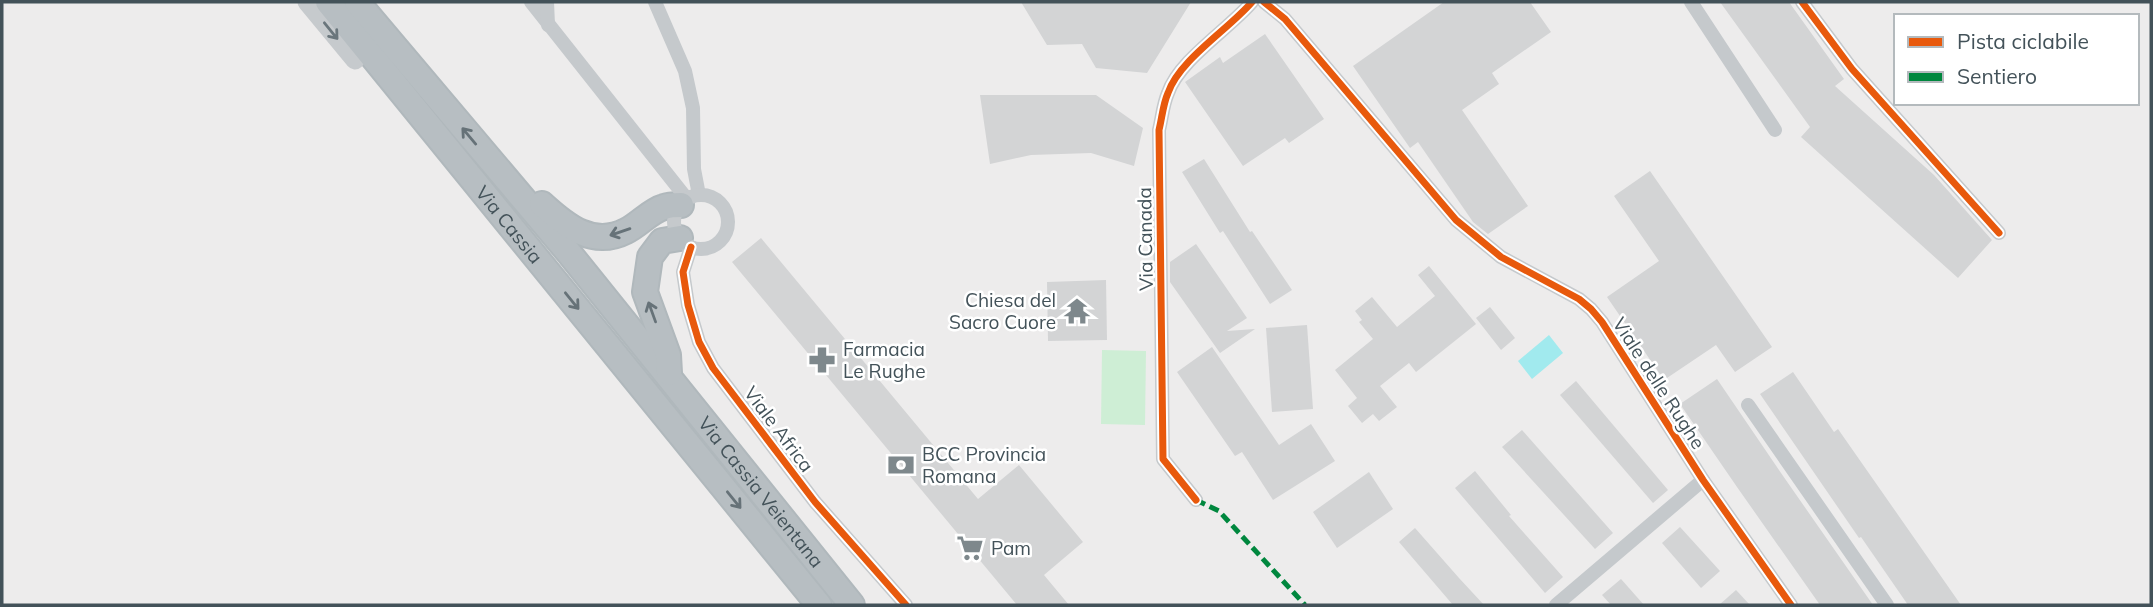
<svg xmlns="http://www.w3.org/2000/svg" width="2153" height="607" font-family="Mulish,sans-serif">
	<rect width="100%" height="100%" fill="#edecec"/>
	<polygon fill="#ceeed5" points="1102,350 1146,351 1145,425 1101,424"/>
	<polygon fill="#a1eaee" points="1549,335 1563,353 1532,379 1518,361"/>
	<g fill="#d3d4d5">
		<polygon points="1021,2 1191,2 1147,73 1096,68 1082,44 1047,45"/>
		<polygon points="1444,2 1530,2 1551,32 1492,73 1499,84 1462,110 1528,206 1488,234 1473,222 1418,142 1410,148 1353,66"/>
		<polygon points="1720,2 1789,2 1844,79 1835,86 1934,175 1992,240 1958,278 1801,137 1810,127"/>
		<polygon points="1265,34 1324,119 1289,143 1285,138 1243,166 1185,82 1220,57 1223,63"/>
		<polygon points="980,95 1096,95 1143,128 1134,166 1091,153 1031,155 990,164"/>
		<polygon points="1204,159 1250,232 1252,231 1292,290 1270,304 1223,231 1220,233 1182,172"/>
		<polygon points="1650,171 1772,347 1735,372 1716,345 1664,380 1607,297 1659,261 1614,196"/>
		<polygon points="761,238 978,499 1019,465 1083,542 1044,575 1069,605 1017,605 732,262"/>
		<polygon points="1196,244 1247,318 1227,331 1255,329 1220,353 1170,282 1170,262"/>
		<polygon points="1429,266 1476,324 1416,372 1409,363 1380,386 1397,407 1379,421 1373,414 1362,423 1348,406 1357,398 1335,370 1373,339 1359,322 1362,320 1355,311 1372,297 1397,327 1435,296 1418,275"/>
		<polygon points="1106,280 1107,340 1048,341 1047,282"/>
		<polygon points="1490,307 1515,338 1501,350 1476,318"/>
		<polygon points="1307,325 1313,409 1272,412 1266,328"/>
		<polygon points="1212,347 1279,445 1311,424 1335,461 1273,500 1242,452 1235,456 1177,372"/>
		<polygon points="1793,372 1834,432 1838,429 1961,605 1908,605 1861,537 1859,538 1760,394"/>
		<polygon points="1717,379 1781,473 1873,605 1820,605 1737,487 1680,404"/>
		<polygon points="1576,381 1668,490 1653,503 1560,395"/>
		<polygon points="1522,430 1613,533 1595,549 1502,447"/>
		<polygon points="1475,471 1511,515 1509,516 1563,577 1545,593 1455,488"/>
		<polygon points="1369,472 1393,509 1337,548 1313,512"/>
		<polygon points="1680,527 1720,571 1701,588 1662,543"/>
		<polygon points="1415,528 1459,578 1484,605 1453,605 1399,542"/>
		<polygon points="1621,579 1644,605 1611,605 1602,595"/>
		<polygon points="1736,590 1750,605 1719,605"/>
	</g>
	<g fill="none" stroke-linecap="round" stroke-linejoin="round">
		<g stroke="#b0b8bc" stroke-width="28">
			<g id="highway">
				<path id="s1" d="M328 2 819 605"/>
				<path id="s2" d="M357 2 569 253 852 605"/>
				<path d="M542 204C566 226 593 248 626 231 639 225 650 211 664 207 669 205 675 205 681 205"/>
				<polyline points="669,373 668,355 645,292 650,257 662,241 680,238"/>
			</g>
		</g>
		<g stroke="#c5c9cc" stroke-width="14">
			<polyline points="531,2 687,199"/>
			<polyline points="547,2 548,25"/>
			<polyline points="655,2 685,71 693,108 694,169 699,195"/>
			<polyline points="1264,2 1285,19 1456,220 1501,257 1579,299 1591,309 1602,322 1703,480 1791,605"/>
			<polyline points="1691,2 1775,130"/>
			<polyline points="1802,2 1852,69 1999,233"/>
			<circle cx="701" cy="222" r="27"/>
			<polyline points="691,247 683,272 688,305 699,342 713,368 815,502 906,605"/>
			<polyline points="1748,405 1887,605"/>
			<path d="M1196 500 1163 459 1159 130C1162 118 1163 104 1168 93 1179 60 1229 29 1252 2"/>
			<polyline points="1556,605 1703,480"/>
		</g>
		<polyline stroke="#c6cacd" stroke-width="19" points="307,2 355,60"/>
		<use href="#highway" stroke="#b7bec2" stroke-width="24"/>
		<polyline stroke="#00873e" stroke-width="5" stroke-dasharray="10 5" stroke-linecap="butt" points="1196,500 1219,511 1305,605"/>
		<g stroke="#fff" stroke-width="11">
			<g id="cycleway">
				<polyline points="1264,2 1285,19 1456,220 1501,257 1579,299 1591,309 1602,322 1703,480 1791,605"/>
				<polyline points="1802,2 1852,69 1999,233"/>
				<polyline points="691,247 683,272 688,305 699,342 713,368 815,502 906,605"/>
				<path d="M1196 500 1163 459 1159 130C1162 118 1163 104 1168 93 1179 60 1229 29 1252 2"/>
			</g>
		</g>
		<use href="#cycleway" stroke="#e8590c" stroke-width="7"/>
	</g>
	<defs><path id="oneway-shaft" d="M-6 0H5M1.5-3L5.5 0L1.5 3" fill="none" stroke-width="1.6" stroke-linecap="round" stroke-linejoin="round" transform="scale(1.75)"/></defs>
	<use stroke="#6a767c" href="#oneway-shaft" transform="translate(331 31) rotate(51)"/>
	<g stroke="#667278">
		<use href="#oneway-shaft" transform="translate(469 136) rotate(-130)"/>
		<use href="#oneway-shaft" transform="translate(620 232) rotate(161)"/>
		<use href="#oneway-shaft" transform="translate(572 301) rotate(51)"/>
		<use href="#oneway-shaft" transform="translate(652 312) rotate(-110)"/>
		<use href="#oneway-shaft" transform="translate(734 500) rotate(51)"/>
	</g>
	<defs>
		<g id="temple-bare" transform="scale(2.1)"><path d="M0-6L5-2H3V0L6.5 2.5H4V6H1.5V3h-3V6H-4V2.5H-6.5L-3 0V-2H-5Z" fill="#7e888c" stroke="#fff" stroke-width="2.5" paint-order="stroke"/></g>
		<g id="pharmacy-bare" transform="scale(2.1)"><path d="M-2-6h4v4h4v4h-4v4h-4v-4h-4v-4h4Z" fill="#7e888c" stroke="#fff" stroke-width="2.5" paint-order="stroke"/></g>
		<g id="bank-bare" transform="scale(2.1)"><path d="M-6-4H6V4H-6ZM0-2.3a2.3 2.3 0 1 0 0 4.6a2.3 2.3 0 1 0 0-4.6Z" fill="#7e888c" stroke="#fff" stroke-width="2.5" paint-order="stroke"/></g>
		<g id="supermarket-bare" transform="scale(2.1)"><path d="M-6-5.5h2.5l.6 2H6L4.5 2H-2.5L-4.4-4H-6ZM-1.5 3.2a1.3 1.3 0 1 0 .1 0ZM3 3.2a1.3 1.3 0 1 0 .1 0Z" fill="#7e888c" stroke="#fff" stroke-width="2.5" paint-order="stroke"/></g>
	</defs>
	<g fill-rule="evenodd">
		<use href="#temple-bare" x="1077" y="311"/>
		<use href="#pharmacy-bare" x="822" y="360"/>
		<use href="#bank-bare" x="901" y="465"/>
		<use href="#supermarket-bare" x="970" y="548"/>
	</g>
	<g text-anchor="middle" stroke-width="5" stroke-linejoin="round" paint-order="stroke">
		<g font-size="19" fill="#435259" stroke="#fff">
			<text dy="7" stroke="none"><textPath href="#s1" startOffset="287">Via Cassia</textPath></text>
			<text transform="translate(1145 239) rotate(-91)" y="7">Via Canada</text>
			<text transform="translate(1659 383) rotate(57)" y="7">Viale delle Rughe</text>
			<text transform="translate(779 429) rotate(53)" y="7">Viale Africa</text>
			<text dy="7" stroke="none"><textPath href="#s2" startOffset="635">Via Cassia Veientana</textPath></text>
		</g>
		<g font-size="19" fill="#435259" stroke="#fff" text-anchor="start">
			<text x="1056" y="307" text-anchor="end">Chiesa del<tspan x="1056" dy="22">Sacro Cuore</tspan></text>
			<text x="843" y="356">Farmacia<tspan x="843" dy="22">Le Rughe</tspan></text>
			<text x="922" y="461">BCC Provincia<tspan x="922" dy="22">Romana</tspan></text>
			<text x="991" y="555">Pam</text>
		</g>
	</g>
	<rect width="2153" height="607" fill="none" stroke="#435259" stroke-width="7"/>
	<rect x="1894" y="14" width="245" height="91" fill="#ffffff" stroke="#b4babd" stroke-width="2"/>
	<rect x="1908" y="37" width="35" height="10" fill="#e8590c" stroke="#b4babd" stroke-width="2"/>
	<text x="1957" y="49" font-size="21" fill="#435259">Pista ciclabile</text>
	<rect x="1908" y="72" width="35" height="10" fill="#00873e" stroke="#b4babd" stroke-width="2"/>
	<text x="1957" y="84" font-size="21" fill="#435259">Sentiero</text>
</svg>
